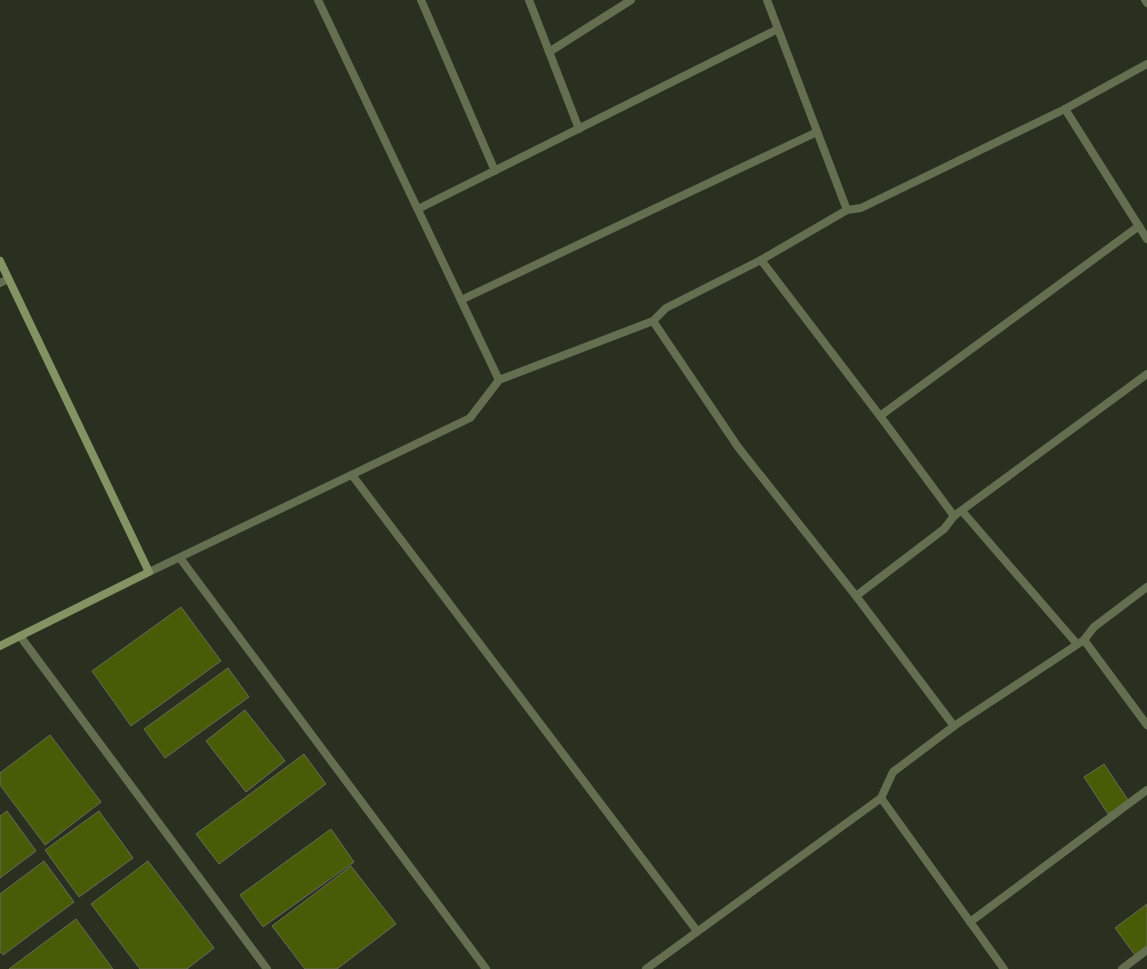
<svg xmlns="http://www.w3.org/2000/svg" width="1147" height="969" font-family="'IBM Plex Sans',sans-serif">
	<rect width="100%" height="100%" fill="#2a301f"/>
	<g fill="#485c08" stroke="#666c5a">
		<polygon points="181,607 221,661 131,726 92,671"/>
		<polygon points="228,668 249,697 165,758 144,729"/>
		<polygon points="245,710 285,761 246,792 206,741"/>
		<polygon points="50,735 101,802 45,845 0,785 0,773"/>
		<polygon points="304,754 326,784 219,864 196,834"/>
		<polygon points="1104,764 1128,800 1108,814 1084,777"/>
		<polygon points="7,811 36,851 0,878 0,816"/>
		<polygon points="99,811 133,858 79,897 45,850"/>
		<polygon points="331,829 354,862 263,927 240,895"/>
		<polygon points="44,861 74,902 3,955 0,952 0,894"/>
		<polygon points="148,861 214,948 187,969 140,969 91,904"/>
		<polygon points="351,866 396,924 337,969 305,969 272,926"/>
		<polygon points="1147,904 1147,946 1135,955 1115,928"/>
		<polygon points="76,919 113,969 9,969"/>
	</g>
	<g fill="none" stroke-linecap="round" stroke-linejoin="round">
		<g stroke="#646f51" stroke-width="8">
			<polyline points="318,0 499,380"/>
			<polyline points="421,0 495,171"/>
			<polyline points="529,0 579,129"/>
			<polyline points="767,0 847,210"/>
			<polyline points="1145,0 1147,3"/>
			<polyline points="549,52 631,0"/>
			<polyline points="1065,109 1147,239"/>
			<polyline points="418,209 778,29"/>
			<polyline points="761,260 880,416 954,516"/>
			<polyline points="0,283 8,279"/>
			<polyline points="461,300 817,132"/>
			<polyline points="653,321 738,447 856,596 954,726"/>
			<polyline points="880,416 1139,226"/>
			<polyline points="352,475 697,931"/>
			<polyline points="962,511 1077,644"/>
			<polyline points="180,558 486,969"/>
			<polyline points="149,572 470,418 499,380 653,321 666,308 761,260 847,210 861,208 1065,109 1147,64"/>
			<polyline points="856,596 944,529 954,516 1147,374"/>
			<polyline points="20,636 267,969"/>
			<polyline points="1084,640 1094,627 1147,587"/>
			<polyline points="881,798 1004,969"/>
			<polyline points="970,922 1147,790"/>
			<polyline points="646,969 881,798 893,772 954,726 1084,640 1147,725"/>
			<polyline points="1122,969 1147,950"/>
		</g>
		<polyline stroke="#839363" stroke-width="8" points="0,261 149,572 0,646"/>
	</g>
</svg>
